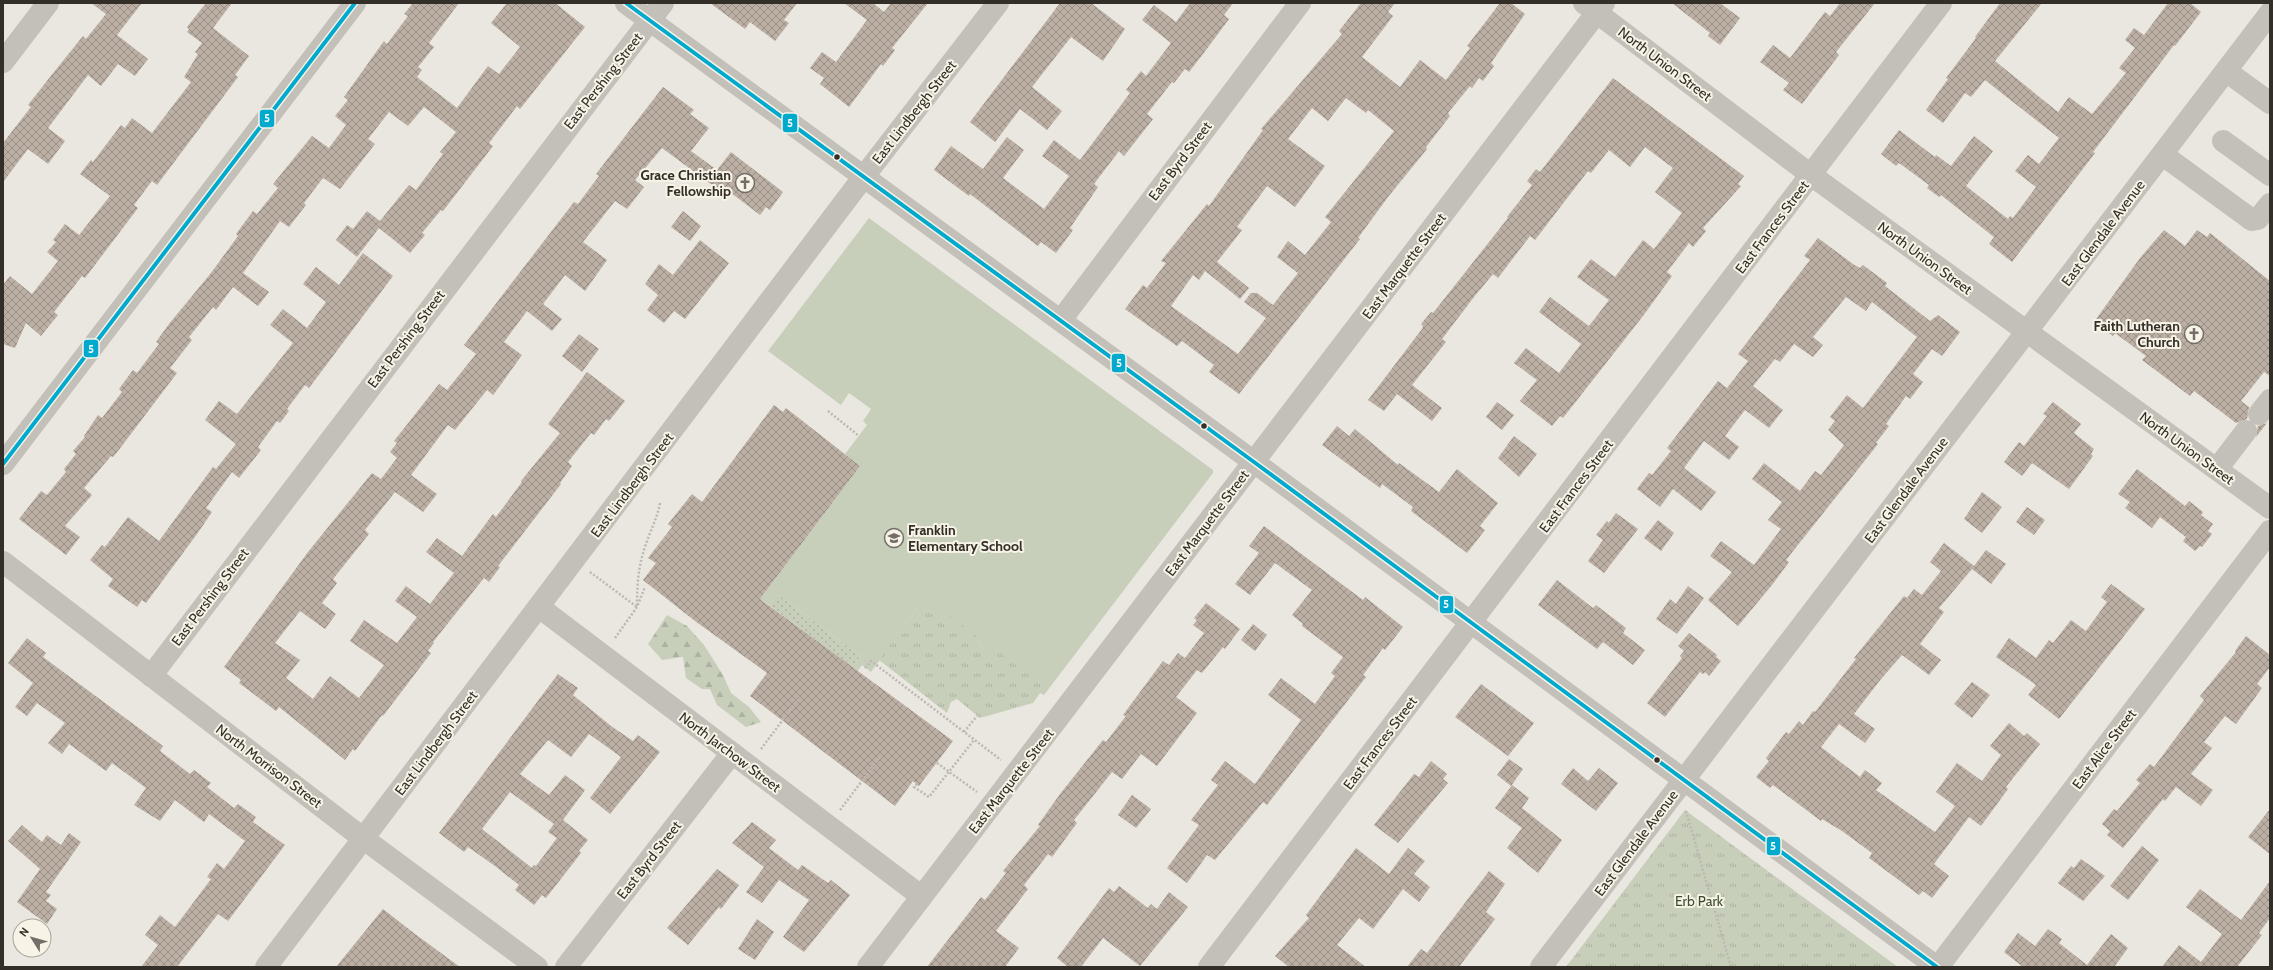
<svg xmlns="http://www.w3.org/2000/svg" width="2273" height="970" font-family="Cabin,sans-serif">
	<defs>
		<pattern id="forest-firs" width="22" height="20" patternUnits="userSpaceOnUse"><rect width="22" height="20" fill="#c7cfbb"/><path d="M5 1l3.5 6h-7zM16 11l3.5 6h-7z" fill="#abb2a1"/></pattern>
		<pattern id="park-tufts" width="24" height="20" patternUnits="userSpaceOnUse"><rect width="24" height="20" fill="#c7cfbb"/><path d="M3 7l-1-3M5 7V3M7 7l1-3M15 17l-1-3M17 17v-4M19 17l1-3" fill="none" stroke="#abb2a1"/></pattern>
		<pattern id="garden-dots" width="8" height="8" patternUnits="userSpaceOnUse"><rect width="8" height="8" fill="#c7cfbb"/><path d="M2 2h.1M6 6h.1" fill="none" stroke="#abb2a1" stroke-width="1.8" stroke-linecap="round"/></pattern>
		<pattern id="building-cross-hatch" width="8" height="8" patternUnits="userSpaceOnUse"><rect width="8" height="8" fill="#bcafa4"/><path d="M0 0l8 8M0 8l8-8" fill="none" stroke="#998f86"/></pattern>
	</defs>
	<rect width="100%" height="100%" fill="#eae7e0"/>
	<polygon fill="#c7cfbb" points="869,218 1213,470 1213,473 1044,695 1040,693 1040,683 983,649 977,637 917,609 871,672 862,665 858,671 852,667 860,656 778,594 769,605 760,599 860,466 845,454 867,425 863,421 871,409 849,393 841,405 768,351"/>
	<polygon fill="url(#forest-firs)" points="667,615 687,626 704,645 723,675 731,693 749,707 761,722 746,727 717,705 710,689 702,689 686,678 683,657 662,660 648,644"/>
	<g fill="url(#park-tufts)">
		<polygon points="938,606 977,637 983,649 995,649 1040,683 1040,693 1033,703 980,718 957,699 951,702 947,713 879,660 917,609"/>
		<polygon points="1685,810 1898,967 1566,967"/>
	</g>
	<polygon fill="url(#garden-dots)" points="778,594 860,656 852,667 769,605"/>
	<g fill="url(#building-cross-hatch)" fill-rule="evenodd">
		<polygon points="91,3 142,3 117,35 148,59 135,76 118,64 101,86 88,75 48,128 65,141 48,164 28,149 3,182 3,143 31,107 28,105 50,77 83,36 86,39 106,14"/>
		<polygon points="206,3 232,3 213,28 249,56 235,75 238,77 157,185 152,181 134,205 138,208 85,278 82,276 54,312 58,315 41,336 26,323 15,348 3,344 3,285 10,276 32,294 58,261 47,252 56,242 53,240 65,224 79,235 110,196 80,174 91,160 93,162 121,125 125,128 132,118 152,133 191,82 184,77 198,54 195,52 202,43 187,32 189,29 187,27"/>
		<polygon points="413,3 459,3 429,43 434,47 418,67 422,70 417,77 457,108 488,66 499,74 520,47 491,23 507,3 555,3 585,27 520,109 517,106 489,143 493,146 443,211 441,210 422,233 425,235 410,253 379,228 357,257 336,240 347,225 353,229 367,211 380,221 409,185 416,190 443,154 440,152 456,132 424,107 408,126 389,112 368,139 375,144 340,189 323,178 304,203 306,205 289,227 280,221 243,273 269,292 258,306 233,287 216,310 213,307 189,337 192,340 170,368 177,373 118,451 113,457 111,456 84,488 92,495 65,526 80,537 66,555 19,519 41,491 47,495 66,472 64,469 76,454 73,451 85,437 84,436 98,415 102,418 122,392 119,389 133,370 137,373 159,344 156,342 169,324 211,273 238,236 236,234 253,211 257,214 278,188 273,184 312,136 329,148 346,125 335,116 348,100 344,97 384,41 387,44 408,16 404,14"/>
		<polygon points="710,3 797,3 784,20 789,23 775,41 750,22 745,29"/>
		<polygon points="844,3 873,3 884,12 891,3 928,3 892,48 895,50 883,66 881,64 849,107 820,84 824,78 810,68 822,52 836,62 867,20"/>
		<polygon points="1060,3 1091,3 1125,29 1103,61 1071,37 1032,87 1062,111 1047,130 1020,109 995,142 970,122"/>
		<polygon points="1190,3 1233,3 1224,15 1229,19 1203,54 1189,72 1185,69 1174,83 1172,82 1147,114 1153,119 1124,156 1119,151 1094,184 1098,187 1070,228 1073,230 1056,253 1041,242 1038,246 970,194 969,196 934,170 951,146 983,169 1007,137 1024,150 1003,178 1044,209 1069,176 1042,156 1054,140 1080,160 1130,93 1126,90 1141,71 1146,76 1171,43 1142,20 1154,5 1176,22"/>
		<path d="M1361 3H1395L1388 12 1393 16 1362 57 1400 87 1420 60 1446 80 1470 48 1467 46 1500 3H1511L1525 14 1491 63 1494 66 1483 81 1479 78 1472 88 1470 86 1448 113 1450 116 1426 147 1427 149 1388 197 1358 238 1360 239 1239 394 1209 372 1214 365 1182 341 1177 346 1125 309 1143 285 1147 288 1166 263 1161 261 1207 204 1209 206 1263 130 1261 129 1342 34 1339 31ZM1346 98 1366 113 1368 110 1394 131 1325 217 1331 222 1305 255 1288 241 1277 257 1298 273 1273 305 1257 293H1251L1244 302 1266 318 1238 354 1171 306 1193 275 1199 280 1205 271 1240 299 1249 288 1217 262 1242 230 1237 227 1267 186 1295 207 1325 166 1288 139 1312 108 1328 121Z"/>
		<polygon points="1672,3 1720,3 1740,18 1720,45 1708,36 1710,33"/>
		<polygon points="1840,3 1875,3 1836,52 1839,55 1802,104 1783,90 1789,83 1760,62 1773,45 1790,58 1825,12 1830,16"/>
		<polygon points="2000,3 2042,3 1995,61 2058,112 2069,97 2092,114 2126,73 2119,68 2135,48 2125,40 2134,28 2144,35 2168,3 2190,3 2201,12 2175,46 2174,45 2093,152 2095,153 2012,262 1989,244 1994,237 1941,195 1939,197 1927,188 1929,185 1899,163 1896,166 1881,154 1899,130 1935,157 1936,155 1951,166 1974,136 1993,151 1966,186 2008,219 2010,216 2013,218 2036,187 2015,171 2028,155 2039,164 2059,138 1985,80 1971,97 1965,93 1943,123 1926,110 1948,79 1946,78 1976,38 1975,37"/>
		<polygon points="1613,78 1744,176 1738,184 1741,186 1703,228 1706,231 1693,247 1689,243 1667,272 1672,276 1643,316 1563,418 1560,416 1552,426 1520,401 1537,380 1514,363 1526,348 1559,373 1581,344 1539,312 1550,297 1589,326 1609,300 1577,277 1591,259 1615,277 1643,240 1654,249 1682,213 1655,192 1673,168 1645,147 1630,167 1609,150 1591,173 1588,171 1535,240 1530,236 1498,278 1493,274 1474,297 1442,339 1446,342 1412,385 1442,408 1432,421 1397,394 1384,411 1368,400 1422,329 1423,326 1421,324 1431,312 1433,313 1508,218 1507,217 1532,185 1527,181 1536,169 1540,172"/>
		<polygon points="663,87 694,110 690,114 709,128 691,151 717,170 731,152 783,192 770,210 766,207 760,215 722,186 719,190 662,148 635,180 644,187 627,209 615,201 583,242 607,260 585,291 565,275 543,304 562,319 552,331 527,311 504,342 522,355 502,383 493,395 487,390 455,430 448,425 411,475 437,494 423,512 395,492 365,530 369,534 333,579 337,583 322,603 336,614 325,629 300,611 275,643 300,660 286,678 313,699 330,676 359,698 384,665 350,641 364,620 397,643 417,617 395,601 406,586 430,604 454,573 426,552 437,538 462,556 493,514 496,517 522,482 521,481 560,433 548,424 587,372 625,401 609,421 606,419 594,435 591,433 568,462 572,466 560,483 561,484 498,566 500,567 489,582 484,578 433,642 434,643 428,651 431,653 383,716 382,715 355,751 353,749 345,760 279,707 276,711 239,683 241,680 224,667 308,552 372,473 381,479 397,458 390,452 397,443 394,441 439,384 447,390 476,354 464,345 574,202 578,204 599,176 596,174"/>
		<polygon points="683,211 701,226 690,241 671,227"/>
		<polygon points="2164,230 2185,246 2197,230 2207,237 2210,233 2270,281 2270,376 2264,372 2241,401 2249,407 2247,419 2236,423 2194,391 2190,396 2142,360 2146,356 2115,333 2113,336 2094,322 2140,258"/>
		<polygon points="1818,238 1853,264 1860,268 1863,265 1887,283 1885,286 1930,321 1938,315 1960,332 1942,356 1932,349 1913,374 1923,382 1910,399 1906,396 1886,424 1889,426 1876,443 1878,444 1786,560 1789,562 1772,585 1738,626 1708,600 1732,572 1710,556 1721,541 1754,565 1781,529 1768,520 1782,502 1752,479 1764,463 1800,491 1815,471 1821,475 1844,445 1828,430 1835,421 1830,417 1847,395 1863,408 1917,337 1872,302 1866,311 1846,297 1813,337 1823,345 1813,357 1794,344 1780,362 1775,359 1753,386 1783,410 1769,428 1745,410 1725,436 1739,447 1729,460 1704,441 1684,468 1716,492 1701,511 1673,489 1660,507 1637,489 1649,473 1652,475 1671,451 1667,448 1718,381 1727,388 1748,361 1738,354 1810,260 1804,256"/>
		<polygon points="700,240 729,263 685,319 674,311 664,323 647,310 658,295 645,284 659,264 673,275"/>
		<polygon points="363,253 393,276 309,388 305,385 287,409 289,411 280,423 277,421 258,447 261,450 239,478 232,472 206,508 212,512 197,534 146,603 142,600 137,607 108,586 113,579 90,560 102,545 105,547 128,517 159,541 213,467 216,469 236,444 205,420 219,401 237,414 293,343 270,325 283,309 307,328 326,302 303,284 316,267 339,285"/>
		<polygon points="579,334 599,349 582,372 562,356"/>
		<polygon points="1497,402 1514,415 1502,430 1486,417"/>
		<polygon points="2053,402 2081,424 2074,433 2094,449 2091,454 2093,456 2069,489 2032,463 2022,476 2004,462 2019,442 2024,446 2047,416 2043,414"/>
		<polygon points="774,405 783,412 786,408 860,466 760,599 953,741 919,786 913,781 895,806 750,696 767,673 695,621 643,580 656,563 648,558 672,527 668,524 692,494 702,502"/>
		<polygon points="2267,423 2256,437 2258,426"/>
		<polygon points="1337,426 1349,436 1355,429 1398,465 1399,463 1439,492 1457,469 1498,503 1480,526 1485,530 1467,553 1411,511 1413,507 1382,484 1380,488 1322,445"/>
		<polygon points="1514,436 1537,454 1519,477 1498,458"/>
		<polygon points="2137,469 2185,506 2189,501 2203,512 2201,515 2213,524 2208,531 2212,534 2202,547 2200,546 2195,551 2183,541 2186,537 2160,517 2152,528 2125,508 2130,502 2118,494"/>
		<polygon points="1982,492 2002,507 1982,533 1964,519"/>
		<polygon points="2027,507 2045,520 2034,535 2016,522"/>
		<polygon points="1616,513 1638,529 1604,573 1588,561 1603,540 1596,535 1607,521 1609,523"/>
		<polygon points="1658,520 1674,533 1661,551 1644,538"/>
		<polygon points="1264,526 1363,600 1365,597 1403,627 1385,650 1383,648 1363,675 1366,677 1267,805 1263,802 1215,860 1207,855 1187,883 1167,868 1199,825 1191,820 1218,785 1211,780 1225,761 1255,784 1301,720 1268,695 1281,678 1315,704 1335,676 1331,673 1343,657 1302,626 1303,624 1292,615 1312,590 1275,563 1250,595 1235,584 1259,553 1249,546"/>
		<polygon points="1944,543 1974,566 1986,550 2006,564 1991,584 1972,569 1939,608 1944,612 1920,644 1941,660 1929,675 1902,655 1881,679 1854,714 1875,729 1865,743 1839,724 1821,747 1860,777 1865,770 1882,783 1876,790 1935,832 1955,806 1936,792 1957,763 1982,781 2001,755 1990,746 2009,723 2024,736 2027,733 2040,744 2006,787 2008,789 1981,826 1969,817 1934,864 1949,876 1932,898 1923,891 1919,895 1869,858 1872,853 1842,831 1822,819 1821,821 1773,785 1770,788 1756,777 1769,761 1766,758 1786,732 1789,734 1799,721 1803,725 1813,711 1815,712 1856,659 1854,658 1904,596 1907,598 1914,589 1922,595 1941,571 1930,562"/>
		<polygon points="1557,580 1593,608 1596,605 1626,628 1623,633 1645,650 1633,665 1603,642 1597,649 1538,605"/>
		<polygon points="2111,584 2145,609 2059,719 2028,695 2036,685 1996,657 2009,638 2036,658 2049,640 2053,643 2071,620 2086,631 2107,602 2101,597"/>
		<polygon points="1688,586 1704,598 1677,634 1656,619 1670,599 1676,604"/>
		<polygon points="1206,603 1240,629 1225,649 1223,647 1202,673 1197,670 1176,697 1197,713 1157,766 1141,754 1122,779 1112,772 1074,820 1077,823 1052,857 1048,854 1024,885 1028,889 996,931 1019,948 1005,967 927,967 981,897 985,900 1006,873 1003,871 1040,826 1038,825 1060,794 1103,740 1106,742 1126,716 1123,715 1163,661 1169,665 1178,653 1185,658 1204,633 1193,625 1197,620 1194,618"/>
		<polygon points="1253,624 1267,635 1255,651 1241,640"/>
		<polygon points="1689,633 1717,655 1716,657 1721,661 1709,676 1705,672 1703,674 1700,672 1665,717 1647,703 1682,658 1680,656 1684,651 1678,646"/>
		<polygon points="2246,636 2270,655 2270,667 2257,684 2262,688 2236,724 2225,716 2204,742 2212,748 2191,774 2213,790 2201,806 2176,787 2165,801 2163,799 2123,848 2107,835 2110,831 2102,824 2114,809 2117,811 2140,783 2136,780 2150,764 2154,767 2204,700 2200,696 2236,652 2235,651"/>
		<polygon points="27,638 46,653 43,657 163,746 160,751 190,774 194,770 211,783 207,787 234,808 238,804 256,817 253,822 285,845 228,921 218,914 177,967 141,967 158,945 145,935 160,915 175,927 211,879 207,877 217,863 224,869 245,841 209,814 204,822 175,800 160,821 134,805 146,788 112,763 106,771 69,744 62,754 48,743 65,723 37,703 27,716 15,707 33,683 8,663"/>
		<path d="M558 674 578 688 573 695 611 726 633 741 638 735 660 752 610 814 590 798 621 757 589 734 571 757 548 740 520 774 549 795 565 775 585 790 563 820 588 840 579 851 581 853 546 898 542 895 534 905 515 890 519 885 495 866 468 847 464 852 439 833ZM510 792 554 824 548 832 557 838 536 866 534 865 532 868 482 829Z"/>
		<polygon points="1972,682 1990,695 1972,718 1954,704"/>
		<polygon points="1481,684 1534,723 1508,756 1455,717"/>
		<polygon points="1509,759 1523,769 1511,786 1497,775"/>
		<polygon points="1431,761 1447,774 1443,779 1448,783 1398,843 1374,825 1414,774 1419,777"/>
		<polygon points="1573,768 1588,781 1599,768 1618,783 1596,811 1561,784"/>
		<polygon points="1512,785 1529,798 1522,808 1562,840 1538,873 1507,848 1522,828 1495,808"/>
		<polygon points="1132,795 1151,809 1136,828 1118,815"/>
		<polygon points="2270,809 2270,854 2248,837"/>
		<polygon points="752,822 776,840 769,848 798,870 802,865 828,883 831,880 850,895 804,952 783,937 809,900 779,880 762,903 746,892 764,867 732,843"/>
		<polygon points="22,825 42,842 47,835 61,845 69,833 81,842 46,892 51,895 46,901 57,909 47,924 17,902 40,869 8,841"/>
		<polygon points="2142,846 2159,860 2128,900 2110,886"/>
		<polygon points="1356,848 1389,874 1408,848 1425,861 1414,874 1430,887 1419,902 1403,889 1373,929 1359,918 1337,945 1366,967 1289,967 1275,956 1309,918 1306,915"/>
		<polygon points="2081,859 2105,876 2083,901 2058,883 2071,866 2074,868"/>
		<polygon points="717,869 739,885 721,909 719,907 688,945 667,928"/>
		<polygon points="1489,871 1505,884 1486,912 1495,919 1459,967 1407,967 1421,949 1427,953"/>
		<polygon points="2270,881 2270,918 2259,933 2262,935 2237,967 2162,967 2179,945 2201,962 2222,934 2186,907 2200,889 2241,920"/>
		<polygon points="1119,886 1148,908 1151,904 1157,909 1169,892 1188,907 1140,966 1103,938 1081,967 1068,967 1057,958 1109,888 1114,892"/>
		<polygon points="383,909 415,934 460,967 336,967"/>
		<polygon points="757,919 774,932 755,960 738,949"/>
		<polygon points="2048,929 2062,939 2059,943 2087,965 2111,934 2128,948 2114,967 2023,967 2004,952 2018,933 2035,946"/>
	</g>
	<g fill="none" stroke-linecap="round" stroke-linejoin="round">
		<g stroke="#bcb8b1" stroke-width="2.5" stroke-dasharray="2 2" stroke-linecap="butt">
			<polyline points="828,411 859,436"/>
			<path d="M590 572 637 607C637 586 638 567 645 547 650 531 657 519 660 503"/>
			<polyline points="615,638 637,607 645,587"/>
			<polyline points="865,668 871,661 1001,760"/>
			<polyline points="964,732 977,716"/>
			<polyline points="761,749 800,697"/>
			<polyline points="937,763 977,792"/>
			<polyline points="917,784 914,787 929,797 974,740"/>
			<polyline points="840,810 880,757"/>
			<polyline points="1686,811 1731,967"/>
		</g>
		<g stroke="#c3c0b9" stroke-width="22">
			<polyline points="626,3 1254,462 1937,967"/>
			<polyline points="1584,3 1811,175 2270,508"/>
			<polyline points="3,62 48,3"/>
			<polyline points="2226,71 2270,103"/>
			<polyline points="2223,141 2270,175"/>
			<polyline points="2163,155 2252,220 2258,219 2270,204"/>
			<polyline points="1061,320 1300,3"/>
			<polyline points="2259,414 2270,400"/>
			<polyline points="3,464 355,3"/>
			<polyline points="2217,469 2246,431"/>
			<polyline points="3,562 364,839 537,967"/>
			<polyline points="539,607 921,896"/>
			<polyline points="151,676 663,3"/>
			<polyline points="266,967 865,175 998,3"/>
			<polyline points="566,967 732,753"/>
			<polyline points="868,967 1604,3"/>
			<polyline points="1209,967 1941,3"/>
			<polyline points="1541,967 2270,13"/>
			<polyline points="1938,967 2270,531"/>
		</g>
		<g stroke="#f7f3e7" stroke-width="7">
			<g id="bus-1">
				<polyline points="626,3 1254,462 1937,967"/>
				<polyline points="3,464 355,3"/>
			</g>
		</g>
		<use href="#bus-1" stroke="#00a9ce" stroke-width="4"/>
	</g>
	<defs>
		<g id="church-ring" transform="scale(1)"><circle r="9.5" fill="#f7f3e7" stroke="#736f68" stroke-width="1.5"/><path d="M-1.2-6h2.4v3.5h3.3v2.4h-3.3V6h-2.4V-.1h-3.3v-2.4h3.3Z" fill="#736f68"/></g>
		<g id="school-ring" transform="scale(1)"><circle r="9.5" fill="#f7f3e7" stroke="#736f68" stroke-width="1.5"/><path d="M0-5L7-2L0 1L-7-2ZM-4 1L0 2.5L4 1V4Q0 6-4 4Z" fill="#736f68"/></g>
	</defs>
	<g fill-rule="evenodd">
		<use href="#church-ring" x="745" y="183"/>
		<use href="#church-ring" x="2194" y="334"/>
		<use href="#school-ring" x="894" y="538"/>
	</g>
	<g fill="#332e28" stroke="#f7f3e7" stroke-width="1.5">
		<circle cx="837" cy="157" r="3.5"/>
		<circle cx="1204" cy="426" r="3.5"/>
		<circle cx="1657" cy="760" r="3.5"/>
	</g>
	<g text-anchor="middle" stroke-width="4" stroke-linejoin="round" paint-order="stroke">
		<g font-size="14" fill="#332e28" stroke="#f7f3e7">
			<text transform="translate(1665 64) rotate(37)" y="5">North Union Street</text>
			<text transform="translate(603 81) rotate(-52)" y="5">East Pershing Street</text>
			<text transform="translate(914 112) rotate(-52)" y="5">East Lindbergh Street</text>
			<text transform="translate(1180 161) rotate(-53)" y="5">East Byrd Street</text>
			<text transform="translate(1772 227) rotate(-53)" y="5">East Frances Street</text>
			<text transform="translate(2103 233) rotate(-53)" y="5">East Glendale Avenue</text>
			<text transform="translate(1925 258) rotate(36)" y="5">North Union Street</text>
			<text transform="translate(1404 266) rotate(-53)" y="5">East Marquette Street</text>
			<text transform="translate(406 339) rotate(-53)" y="5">East Pershing Street</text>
			<text transform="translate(2187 448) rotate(36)" y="5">North Union Street</text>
			<text transform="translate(632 485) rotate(-53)" y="5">East Lindbergh Street</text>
			<text transform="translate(1576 486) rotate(-53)" y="5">East Frances Street</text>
			<text transform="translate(1906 490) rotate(-53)" y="5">East Glendale Avenue</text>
			<text transform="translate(1207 523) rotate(-53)" y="5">East Marquette Street</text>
			<text transform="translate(210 597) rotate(-53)" y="5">East Pershing Street</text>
			<text transform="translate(436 743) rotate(-53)" y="5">East Lindbergh Street</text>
			<text transform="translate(1380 743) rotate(-53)" y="5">East Frances Street</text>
			<text transform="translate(2104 749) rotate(-53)" y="5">East Alice Street</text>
			<text transform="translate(730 752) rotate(37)" y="5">North Jarchow Street</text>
			<text transform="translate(269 766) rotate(37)" y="5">North Morrison Street</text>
			<text transform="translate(1011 781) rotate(-52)" y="5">East Marquette Street</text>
			<text transform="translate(1636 843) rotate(-53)" y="5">East Glendale Avenue</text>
			<text transform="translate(649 860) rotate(-52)" y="5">East Byrd Street</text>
		</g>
		<g font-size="14" font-weight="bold" fill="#332e28" stroke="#f7f3e7" text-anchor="end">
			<text x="731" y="180">Grace Christian<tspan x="731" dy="16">Fellowship</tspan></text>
			<text x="2180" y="331">Faith Lutheran<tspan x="2180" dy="16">Church</tspan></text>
			<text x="908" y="535" text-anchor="start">Franklin<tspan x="908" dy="16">Elementary School</tspan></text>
		</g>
		<g font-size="14" fill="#3c4e2f" stroke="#f7f3e7">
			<text x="1699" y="906">Erb Park</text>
		</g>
	</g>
	<g stroke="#f7f3e7" stroke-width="1.5">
		<rect x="259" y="109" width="16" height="19" rx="4" fill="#00a9ce"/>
		<rect x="782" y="113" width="16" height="20" rx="4" fill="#00a9ce"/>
		<rect x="83" y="339" width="16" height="19" rx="4" fill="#00a9ce"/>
		<rect x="1111" y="353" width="15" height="20" rx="4" fill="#00a9ce"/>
		<rect x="1439" y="595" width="15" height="19" rx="4" fill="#00a9ce"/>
		<rect x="1766" y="836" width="15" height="20" rx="4" fill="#00a9ce"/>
	</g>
	<g font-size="11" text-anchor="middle" font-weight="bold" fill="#fff">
		<text x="267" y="122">5</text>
		<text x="790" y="127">5</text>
		<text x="91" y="353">5</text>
		<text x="1119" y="367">5</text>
		<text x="1446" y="608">5</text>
		<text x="1773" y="850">5</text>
	</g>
	<rect width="2273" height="970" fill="none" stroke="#332e28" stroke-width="8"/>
	<g transform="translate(32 938) rotate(307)"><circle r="19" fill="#f7f3e7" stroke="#a9a49b"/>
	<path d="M0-3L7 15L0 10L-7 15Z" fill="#736f68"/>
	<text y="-6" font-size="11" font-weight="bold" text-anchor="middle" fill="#332e28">N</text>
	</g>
</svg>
